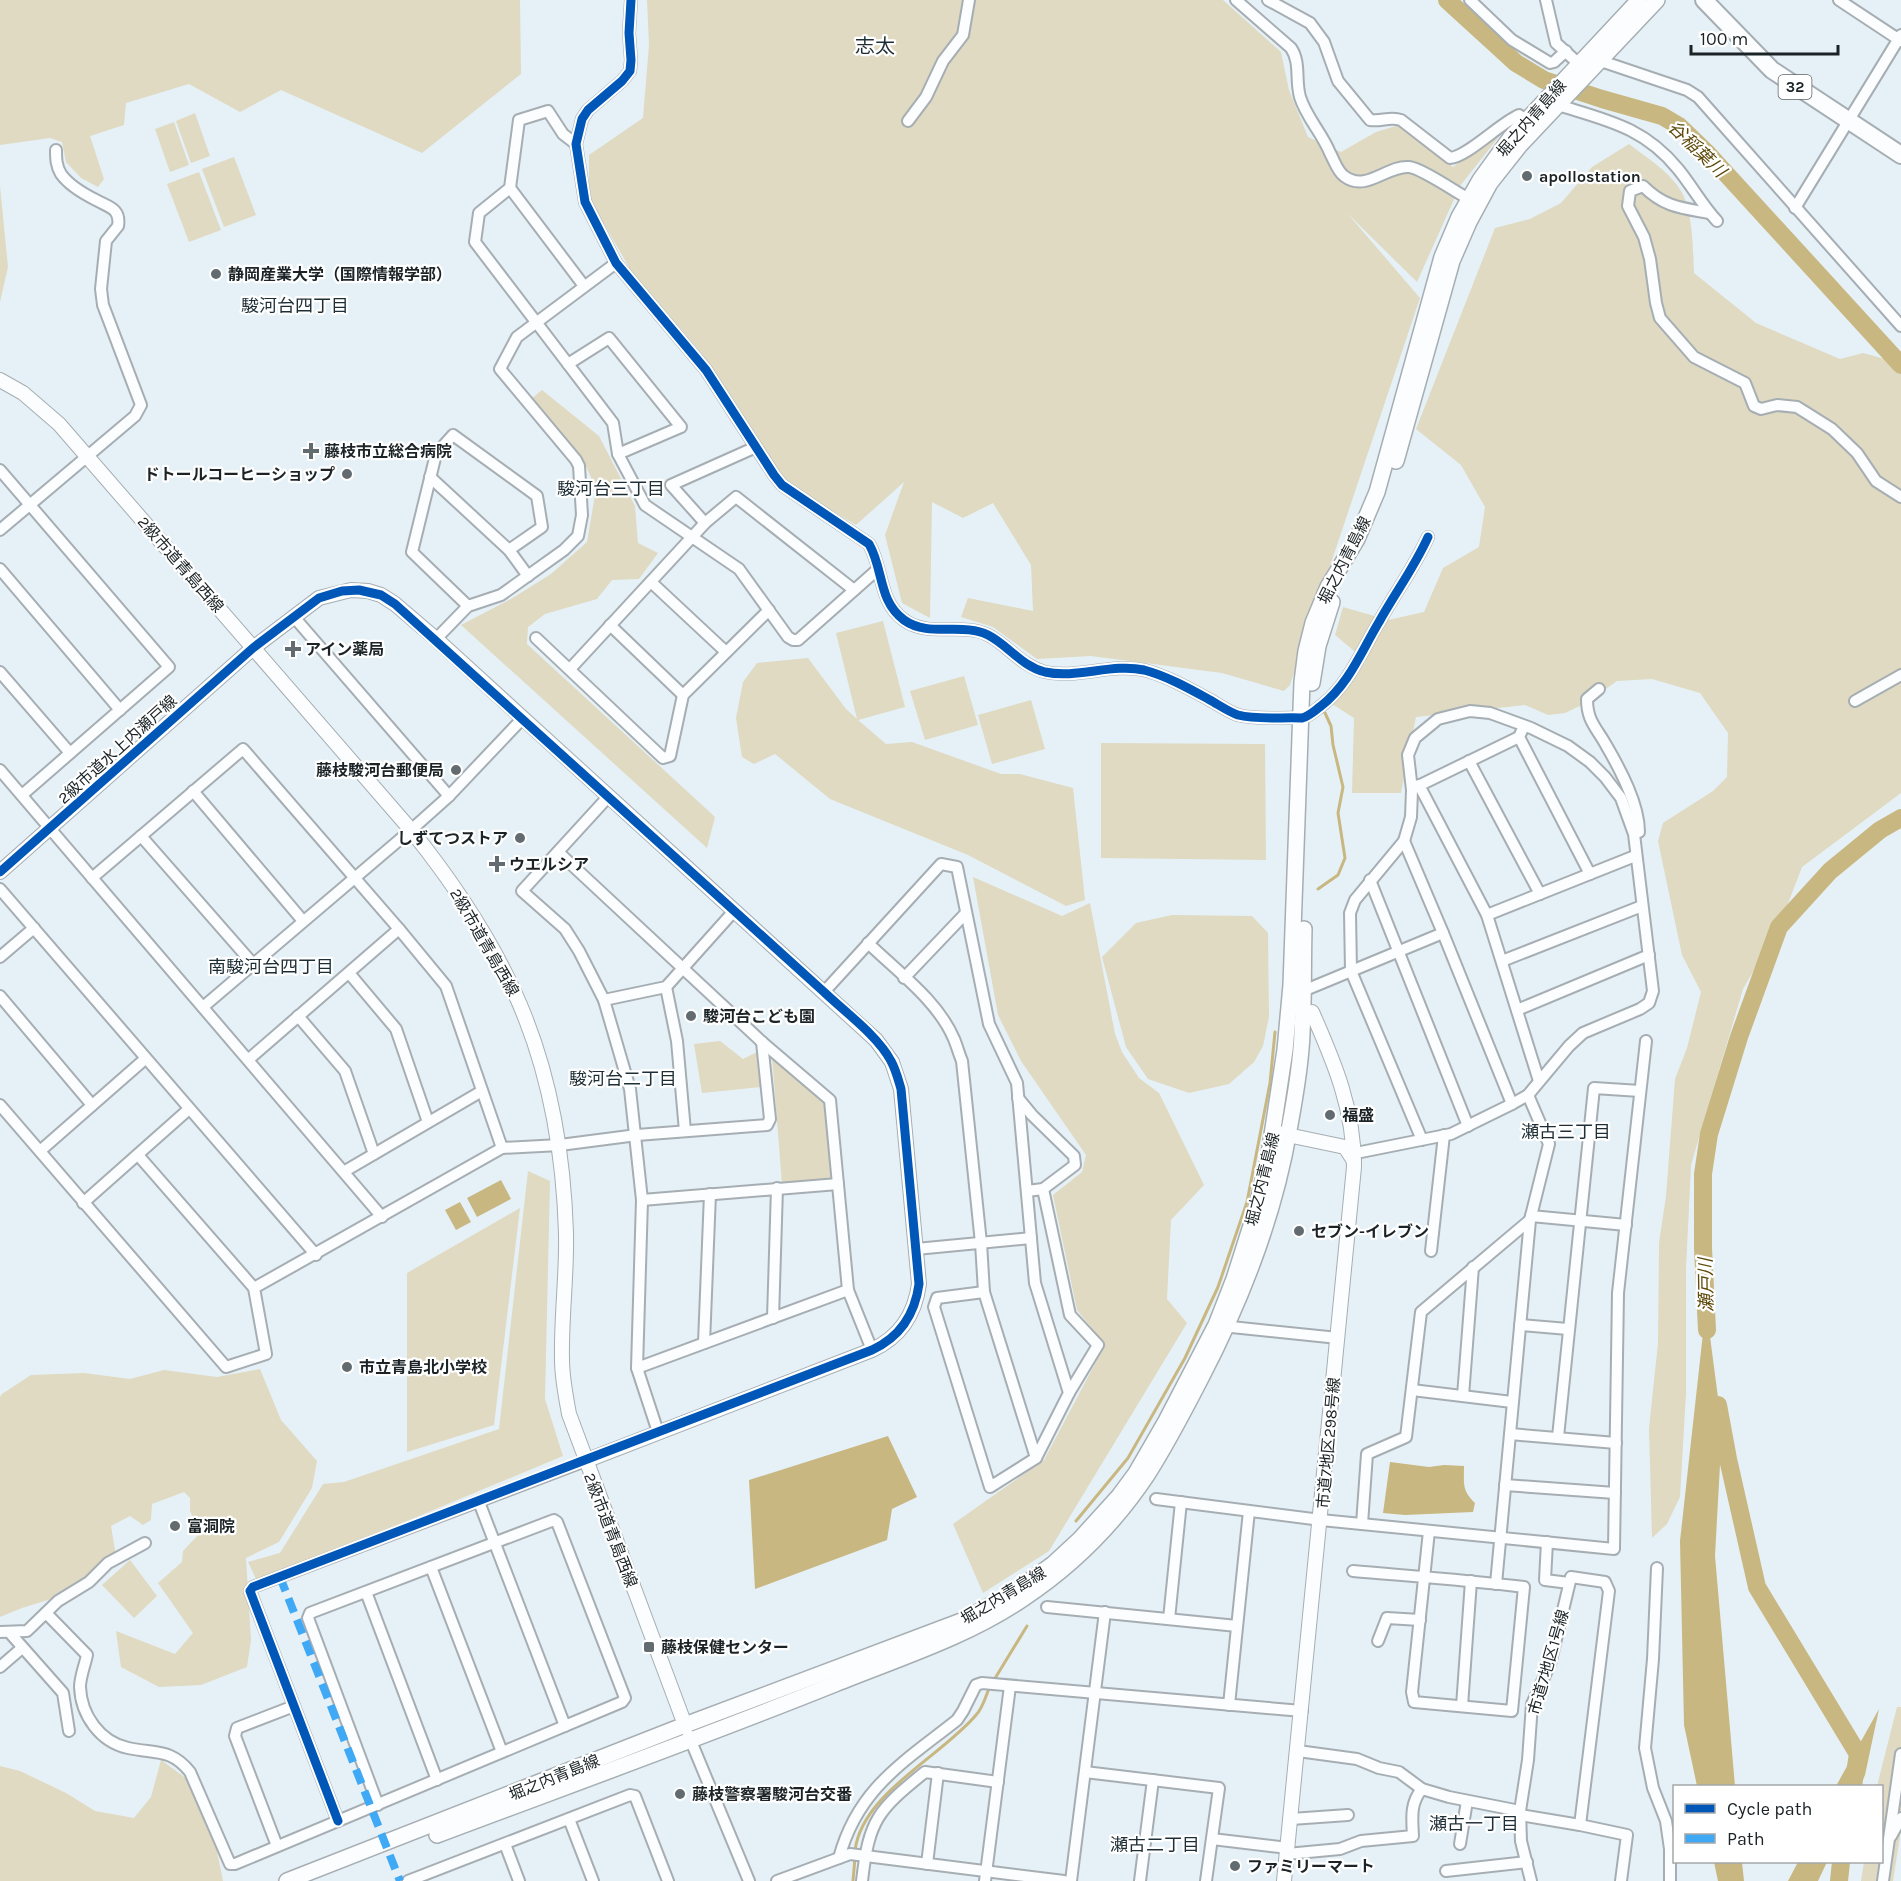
<svg xmlns="http://www.w3.org/2000/svg" width="1901" height="1881" font-family="Karla,'Noto Sans JP',sans-serif">
	<rect width="100%" height="100%" fill="#e6f1f7"/>
	<g fill="#dfdac1">
		<polygon points="0,0 520,0 521,74 422,153 281,90 240,112 189,84 126,103 124,125 90,136 104,179 98,187 81,178 66,162 62,142 50,138 0,145"/>
		<polygon points="647,0 1223,0 1281,52 1289,90 1308,137 1341,152 1376,132 1399,125 1453,167 1505,129 1460,186 1417,282 1347,213 1420,298 1290,685 1284,691 1222,673 1091,656 1037,659 993,627 961,617 968,598 1033,611 1031,565 993,503 963,518 932,502 930,618 902,603 885,535 904,482 856,525 784,482 702,354 630,269 589,198 589,155 643,118 649,45"/>
		<polygon points="195,113 210,156 191,163 176,121"/>
		<polygon points="174,122 189,165 170,172 155,129"/>
		<path d="M1629 144C1647 158 1669 171 1681 191 1693 210 1693 251 1694 273L1756 323 1840 359 1863 353 1885 359 1901 374V793L1802 867 1779 927 1743 989 1691 1165 1686 1269V1393L1680 1497 1667 1524 1652 1538 1649 1428 1658 1343 1659 1243 1666 1196 1675 1079 1687 1048 1701 992 1682 955 1658 841 1663 823 1713 791 1727 777 1728 733 1700 693 1652 679 1617 681 1586 703 1565 713 1548 715 1525 705 1416 717 1401 793H1352L1354 718 1332 704 1366 661 1335 635 1343 607 1388 620 1424 612 1443 568 1479 547 1485 507 1461 465 1416 429 1495 228 1530 219 1561 203 1592 167Z"/>
		<polygon points="234,157 256,215 224,227 202,169"/>
		<polygon points="199,172 221,230 189,242 167,184"/>
		<polygon points="0,186 8,267 0,302"/>
		<polygon points="542,390 599,436 635,506 638,543 658,553 639,579 612,580 597,599 545,614 528,627 527,644 715,817 707,848 461,625 511,599 551,574 587,542 596,489 582,457 531,399"/>
		<polygon points="883,621 905,707 858,720 886,744 912,742 1001,774 1020,774 1073,788 1085,900 1066,906 968,855 830,799 775,754 754,764 742,757 736,718 743,682 757,663 808,658 846,709 857,719 836,633"/>
		<polygon points="964,676 978,725 925,740 910,691"/>
		<polygon points="1031,700 1045,749 992,764 978,715"/>
		<polygon points="1101,743 1265,744 1266,860 1101,858"/>
		<polygon points="973,877 1062,916 1090,903 1115,1034 1122,1052 1139,1078 1159,1093 1204,1185 1171,1220 1167,1299 1187,1323 1049,1551 983,1593 953,1524 1044,1460 1105,1345 1077,1310 1053,1195 1082,1172 1086,1155 1021,1061 998,1015"/>
		<polygon points="1172,915 1252,916 1268,933 1269,1017 1263,1046 1254,1062 1229,1084 1189,1093 1148,1079 1126,1047 1102,957 1136,923"/>
		<polygon points="720,1041 743,1059 757,1052 761,1087 702,1093 694,1044"/>
		<polygon points="772,1057 825,1101 832,1180 782,1184"/>
		<polygon points="528,1171 550,1181 545,1399 563,1456 258,1583 248,1562 280,1553 323,1484 344,1482 499,1429"/>
		<polygon points="520,1208 494,1425 407,1452 407,1273"/>
		<polygon points="260,1369 281,1420 317,1461 312,1488 279,1542 246,1558 251,1640 247,1667 201,1685 159,1687 121,1667 116,1631 175,1654 193,1633 158,1583 182,1562 183,1551 200,1533 190,1511 190,1498 184,1492 152,1504 151,1520 143,1525 130,1516 111,1526 117,1562 90,1587 22,1608 0,1617 0,1397 2,1394 31,1375 84,1373 130,1379 164,1370 217,1377"/>
		<polygon points="130,1560 157,1596 134,1618 102,1585"/>
		<polygon points="1897,1707 1901,1707 1901,1830 1893,1881 1861,1881 1864,1862 1882,1862 1882,1786 1877,1786"/>
		<polygon points="161,1760 187,1779 217,1851 223,1881 0,1881 0,1766 20,1771 66,1793 95,1811 134,1818 151,1797"/>
	</g>
	<g fill="#c8b781">
		<polygon points="501,1180 511,1199 477,1217 467,1198"/>
		<polygon points="460,1202 471,1222 456,1230 445,1210"/>
		<polygon points="1706,1306 1722,1428 1715,1556 1735,1786 1697,1786 1684,1725 1680,1541"/>
		<polygon points="888,1436 917,1497 892,1509 887,1540 755,1589 749,1480"/>
		<path d="M1390 1462 1429 1467 1444 1465 1464 1466C1464 1485 1462 1490 1475 1503L1473 1512 1405 1515 1383 1513Z"/>
		<polygon points="1879,1709 1865,1775 1860,1786 1836,1786"/>
		<polygon points="1714,1862 1742,1862 1744,1881 1718,1881"/>
		<polygon points="1798,1862 1827,1862 1818,1881 1788,1881"/>
	</g>
	<g fill="none" stroke-linecap="round" stroke-linejoin="round">
		<g stroke="#c8b781" stroke-width="3">
			<polyline points="1318,889 1338,875 1345,858 1338,813 1343,787 1333,745 1331,726 1325,713"/>
			<polyline points="1076,1521 1128,1458 1185,1358 1218,1287 1247,1202 1270,1083 1275,1032"/>
			<polyline points="994,1680 1027,1626"/>
			<path d="M855 1851C861 1794 942 1756 976 1715 983 1708 986 1695 990 1686"/>
			<polyline points="853,1881 855,1858"/>
		</g>
		<g stroke="#c8b781" stroke-width="18">
			<polyline points="1447,0 1516,63 1544,80 1602,99 1662,116 1679,126 1708,154 1901,365"/>
			<polyline points="1707,1330 1703,1248 1703,1174 1709,1134 1739,1037 1779,927 1830,871 1880,830 1901,818"/>
			<polyline points="1718,1405 1728,1459 1757,1587 1858,1754 1853,1786"/>
			<polyline points="1839,1881 1841,1862"/>
		</g>
		<g stroke="#a6aeb3" stroke-width="14">
			<g id="minor">
				<path d="M631 0 629 33 631 60 630 71 622 81 588 110 582 119 576 144 585 202 616 263 706 370 774 475 782 485 869 544C884 570 878 601 904 620 929 638 962 622 988 635 1008 645 1021 666 1045 672 1077 679 1112 663 1144 670 1167 676 1190 689 1210 700 1219 705 1229 712 1238 715 1256 720 1283 717 1302 718 1311 715 1314 711 1321 706 1349 684 1361 652 1379 622 1395 593 1414 568 1428 537"/>
				<path d="M1236 0 1291 48C1301 63 1295 80 1300 97 1306 117 1322 133 1330 153 1334 160 1337 171 1344 176 1366 193 1387 165 1409 167 1421 168 1456 192 1469 199"/>
				<path d="M1268 0 1310 23 1324 42 1338 81 1370 120C1381 122 1390 116 1401 120L1450 158C1467 157 1500 123 1519 115L1526 120"/>
				<polyline points="1470,0 1512,40 1550,63 1554,62 1566,51"/>
				<polyline points="1546,0 1556,43 1579,64"/>
				<polyline points="1839,0 1901,41"/>
				<polyline points="1595,59 1687,90 1698,97 1901,326"/>
				<path d="M1558 105C1606 120 1644 127 1678 169 1692 186 1702 205 1717 221"/>
				<polyline points="908,121 926,97 943,61 963,35 969,0"/>
				<polyline points="576,144 563,134 548,111 519,120 510,188 479,213 475,242 613,423 618,454 645,505 739,569 788,637 793,640 798,640 878,569"/>
				<polyline points="510,188 584,286"/>
				<polyline points="1795,208 1901,35"/>
				<path d="M1709 213C1681 208 1664 207 1643 186L1630 191 1628 206 1644 237 1650 259 1656 303 1660 318 1694 357 1745 383 1754 406 1761 409 1777 405 1797 407 1832 429 1857 453 1876 481 1901 497"/>
				<polyline points="568,364 609,338 681,427 618,454"/>
				<polyline points="0,470 169,667 22,795"/>
				<polyline points="430,477 509,550 528,576"/>
				<polyline points="705,523 671,485 756,447"/>
				<path d="M0 530 135 416 141 405 103 305 101 289 106 241 118 226C121 208 108 207 96 200 84 194 68 184 61 174 56 166 56 158 56 150"/>
				<polyline points="0,569 120,710"/>
				<polyline points="651,582 726,652"/>
				<polyline points="468,606 412,552 436,454 453,435 537,496 542,527 509,550"/>
				<polyline points="294,617 449,796"/>
				<polyline points="610,625 683,695"/>
				<polyline points="536,638 663,758 670,756 683,695 769,610"/>
				<polyline points="436,639 468,606 501,595 564,550 578,536 582,515 579,466 576,460 500,369 517,337 616,263"/>
				<polyline points="570,669 705,523 736,497 854,590"/>
				<polyline points="0,672 70,753"/>
				<path d="M1599 689 1587 699C1587 721 1596 727 1606 745 1620 769 1639 804 1639 832"/>
				<polyline points="1855,701 1901,675"/>
				<polyline points="1524,726 1519,737 1590,874"/>
				<polyline points="1469,761 1540,894"/>
				<polyline points="0,770 382,1217"/>
				<polyline points="1419,785 1487,915 1539,1081"/>
				<polyline points="1414,788 1519,737"/>
				<polyline points="193,791 303,921"/>
				<polyline points="608,797 522,891 565,929 579,951 604,1000 630,1089 642,1200 637,1368 658,1432"/>
				<polyline points="141,836 253,964"/>
				<polyline points="1404,841 1443,933 1512,1104"/>
				<polyline points="558,852 762,1042 830,1100 848,1290 872,1350"/>
				<polyline points="92,878 243,749 399,929 446,986 502,1148"/>
				<polyline points="1370,880 1468,1126"/>
				<polyline points="0,889 316,1255"/>
				<polyline points="1487,915 1635,856"/>
				<path d="M868 943C898 972 938 1001 954 1039 957 1046 959 1054 962 1061L981 1243 984 1292 1036 1458"/>
				<polyline points="0,957 34,928"/>
				<polyline points="1502,961 1642,906"/>
				<polyline points="349,973 396,1029 428,1122"/>
				<polyline points="904,978 966,913"/>
				<polyline points="666,987 677,1041 685,1131"/>
				<polyline points="1303,991 1443,933"/>
				<polyline points="824,992 941,864 957,867 989,1024 1017,1083 1035,1283 1069,1393 1036,1458 990,1487 934,1307 937,1298 984,1292"/>
				<polyline points="0,996 92,1105"/>
				<polyline points="604,1000 666,987 734,911"/>
				<polyline points="203,1007 411,830 449,796 522,719"/>
				<polyline points="1517,1010 1649,955"/>
				<polyline points="298,1016 345,1071 374,1154"/>
				<polyline points="249,1059 399,929"/>
				<polyline points="1018,1098 1032,1115 1074,1156 1075,1165 1043,1189 1027,1191"/>
				<polyline points="0,1105 226,1367 266,1354 254,1288 502,1148 560,1145 637,1135 767,1125 770,1119 762,1042"/>
				<polyline points="40,1151 145,1059"/>
				<polyline points="1351,1154 1451,1134 1512,1104 1528,1095 1569,1046 1583,1033 1640,1009 1649,1003 1653,991 1634,834 1621,798 1605,777 1590,762 1568,746 1531,728 1490,713 1470,711 1438,719 1415,738 1408,755 1412,790 1411,817 1404,841 1355,900 1350,913 1351,971 1422,1140"/>
				<polyline points="138,1155 254,1288"/>
				<polyline points="345,1171 482,1091"/>
				<polyline points="1043,1189 1070,1315 1098,1345 1069,1393"/>
				<polyline points="642,1200 838,1184"/>
				<polyline points="83,1203 189,1109"/>
				<polyline points="1531,1216 1626,1225"/>
				<polyline points="916,1249 1031,1238"/>
				<polyline points="1431,1251 1444,1135"/>
				<polyline points="773,1318 777,1188"/>
				<polyline points="1520,1325 1568,1329"/>
				<polyline points="1222,1326 1338,1338"/>
				<polyline points="704,1343 710,1194"/>
				<polyline points="637,1368 848,1290"/>
				<polyline points="1412,1390 1512,1402"/>
				<polyline points="1463,1396 1473,1267"/>
				<polyline points="1510,1434 1616,1443"/>
				<polyline points="1558,1437 1594,1088 1640,1091"/>
				<polyline points="1505,1485 1615,1493"/>
				<polyline points="1156,1499 1321,1520 1614,1549 1618,1293 1646,1041"/>
				<polyline points="479,1502 565,1726"/>
				<polyline points="1362,1524 1367,1454 1406,1437 1421,1312 1530,1220"/>
				<polyline points="1547,1542 1545,1580 1569,1583"/>
				<polyline points="431,1567 502,1752"/>
				<polyline points="1657,1568 1653,1659 1645,1748 1653,1788 1666,1821 1670,1849 1670,1881"/>
				<path d="M1353 1571C1410 1576 1467 1580 1524 1587L1512 1711 1414 1702 1412 1692 1429 1531"/>
				<polyline points="1496,1584 1530,1220 1549,1144 1528,1095"/>
				<polyline points="366,1592 437,1780"/>
				<polyline points="1047,1607 1237,1626"/>
				<path d="M46 1613 87 1655C85 1665 80 1677 80 1687 81 1715 100 1742 128 1748 155 1754 171 1748 190 1772L230 1864H235L622 1702 625 1698 557 1522 554 1520 310 1613 308 1618 378 1805"/>
				<polyline points="1169,1619 1181,1502"/>
				<polyline points="0,1632 27,1631 58,1601 89,1582 108,1563 145,1543"/>
				<polyline points="10,1633 63,1693 69,1731"/>
				<polyline points="1378,1641 1387,1618 1420,1620"/>
				<polyline points="0,1667 22,1648"/>
				<polyline points="1229,1705 1249,1511"/>
				<polyline points="1462,1706 1471,1581"/>
				<polyline points="688,1734 749,1881"/>
				<polyline points="1298,1751 1357,1759 1379,1768 1399,1772 1422,1789 1449,1797 1520,1811"/>
				<polyline points="1085,1772 1219,1788 1206,1881"/>
				<polyline points="1520,1815 1580,1825 1627,1835 1621,1881"/>
				<polyline points="569,1819 593,1881"/>
				<polyline points="1291,1819 1348,1815"/>
				<polyline points="338,1821 250,1591 253,1587 585,1461"/>
				<polyline points="1891,1836 1901,1818"/>
				<polyline points="1212,1839 1288,1848"/>
				<polyline points="505,1844 519,1881"/>
				<polyline points="1460,1844 1467,1801"/>
				<polyline points="277,1846 235,1736 237,1728 294,1706"/>
				<path d="M1287 1854 1340 1849 1361 1841 1413 1836C1412 1818 1410 1803 1422 1789"/>
				<path d="M839 1858C858 1788 904 1762 957 1720L963 1711 976 1685 982 1683 1302 1711"/>
				<polyline points="927,1864 938,1773"/>
				<polyline points="1446,1871 1527,1862"/>
				<polyline points="408,1881 630,1795 635,1796 668,1881"/>
				<polyline points="777,1881 850,1854 1064,1881"/>
				<path d="M862 1881C869 1819 878 1810 925 1772L998 1782"/>
				<polyline points="985,1881 1010,1686"/>
				<polyline points="1071,1881 1105,1612"/>
				<polyline points="1140,1881 1153,1780"/>
				<polyline points="1531,1881 1521,1841 1520,1811 1528,1760 1532,1704 1550,1664 1571,1577 1605,1582 1609,1591 1580,1825"/>
				<polyline points="1883,1881 1901,1754"/>
			</g>
		</g>
		<g stroke="#a6aeb3" stroke-width="16">
			<g id="tertiary">
				<path d="M0 380 23 393 59 424 411 830C514 958 561 1068 566 1233 567 1275 561 1318 562 1360 562 1378 566 1397 569 1414L685 1725"/>
				<path d="M0 872 253 648 319 598 351 590 368 591 381 595 395 604 436 639 876 1040 892 1062 901 1089 919 1284C915 1314 900 1337 872 1350L585 1461"/>
				<polyline points="1278,1133 1345,1147 1354,1161"/>
				<path d="M1284 1881 1354 1167C1354 1109 1335 1064 1312 1012"/>
			</g>
		</g>
		<g stroke="#a6aeb3" stroke-width="18">
			<g id="secondary">
				<polyline points="1396,461 1452,261 1469,222 1490,183 1520,145 1657,0"/>
				<polyline points="1312,683 1318,646 1332,602"/>
				<path d="M437 1835C570 1785 703 1737 835 1684 899 1658 967 1637 1024 1598 1072 1566 1115 1523 1147 1475 1167 1444 1184 1411 1201 1378 1242 1299 1274 1218 1289 1130 1295 1098 1301 1065 1302 1033 1304 999 1303 963 1304 929"/>
				<polyline points="287,1881 685,1725 964,1620 1017,1590 1053,1564 1080,1539 1119,1496 1136,1473 1166,1421 1216,1325 1234,1279 1255,1213 1268,1161 1285,1050 1291,985 1302,682 1306,651 1313,623 1328,587 1357,539 1377,492 1442,257 1459,217 1480,180 1511,137 1639,0"/>
			</g>
		</g>
		<g stroke="#a6aeb3" stroke-width="20">
			<polyline id="primary" points="1704,0 1772,70 1901,155"/>
		</g>
		<use href="#minor" stroke="#fbfdfe" stroke-width="10"/>
		<use href="#tertiary" stroke="#fbfdfe" stroke-width="14"/>
		<use href="#secondary" stroke="#fbfdfe" stroke-width="15"/>
		<use href="#primary" stroke="#fbfdfe" stroke-width="16"/>
		<polyline stroke="#3fa9f5" stroke-width="8" stroke-dasharray="15 8" stroke-linecap="butt" points="280,1577 400,1881"/>
		<g stroke="#fff" stroke-width="13">
			<g id="cycleway">
				<path d="M631 0 629 33 631 60 630 71 622 81 588 110 582 119 576 144 585 202 616 263 706 370 774 475 782 485 869 544C884 570 878 601 904 620 929 638 962 622 988 635 1008 645 1021 666 1045 672 1077 679 1112 663 1144 670 1167 676 1190 689 1210 700 1219 705 1229 712 1238 715 1256 720 1283 717 1302 718 1311 715 1314 711 1321 706 1349 684 1361 652 1379 622 1395 593 1414 568 1428 537"/>
				<path d="M0 872 253 648 319 598 342 591 359 590 381 595 395 604 824 992C845 1012 878 1036 891 1061 896 1070 898 1079 901 1089L919 1284C915 1314 900 1337 872 1350L253 1587 250 1591 338 1821"/>
			</g>
		</g>
		<use href="#cycleway" stroke="#0057b8" stroke-width="9"/>
	</g>
	<g fill="#626b6f" stroke="#fff" stroke-width="2">
		<circle cx="1527" cy="176" r="6"/>
		<circle cx="216" cy="274" r="6"/>
		<path d="M308 442h6v6h6v6h-6v6h-6v-6h-6v-6h6z"/>
		<circle cx="347" cy="474" r="6"/>
		<path d="M290 640h6v6h6v6h-6v6h-6v-6h-6v-6h6z"/>
		<circle cx="456" cy="770" r="6"/>
		<circle cx="520" cy="838" r="6"/>
		<path d="M494 855h6v6h6v6h-6v6h-6v-6h-6v-6h6z"/>
		<circle cx="691" cy="1016" r="6"/>
		<circle cx="1330" cy="1115" r="6"/>
		<circle cx="1299" cy="1231" r="6"/>
		<circle cx="347" cy="1367" r="6"/>
		<circle cx="175" cy="1526" r="6"/>
		<rect x="643" y="1641" width="12" height="12" rx="3"/>
		<circle cx="680" cy="1794" r="6"/>
		<circle cx="1235" cy="1866" r="6"/>
	</g>
	<g text-anchor="middle" stroke-width="4.5" stroke-linejoin="round" paint-order="stroke">
		<rect fill="#fff" stroke="#5f6567" stroke-width="1.5" x="1778.5" y="75" width="33" height="24" rx="4.5"/>
		<g font-size="15" font-weight="bold" fill="#1b2326">
			<text x="1795" y="92">32</text>
		</g>
		<g font-size="16" fill="#1b2326" stroke="#fff">
			<text transform="translate(1531 118) rotate(-49)" y="6">堀之内青島線</text>
			<text transform="translate(1344 560) rotate(-63)" y="6">堀之内青島線</text>
			<text transform="translate(181 564) rotate(49)" y="6">2級市道青島西線</text>
			<text transform="translate(117 749) rotate(-42)" y="6">2級市道水上内瀬戸線</text>
			<text transform="translate(485 942) rotate(60)" y="6">2級市道青島西線</text>
			<text transform="translate(1262 1179) rotate(-76)" y="6">堀之内青島線</text>
			<text transform="translate(1328 1443) rotate(-85)" y="6">市道7地区298号線</text>
			<text transform="translate(611 1530) rotate(69)" y="6">2級市道青島西線</text>
			<text transform="translate(1003 1595) rotate(-31)" y="6">堀之内青島線</text>
			<text transform="translate(1548 1662) rotate(-74)" y="6">市道7地区1号線</text>
			<text transform="translate(554 1777) rotate(-22)" y="6">堀之内青島線</text>
		</g>
		<g font-size="16" font-weight="bold" fill="#1b2326" stroke="#fff" text-anchor="start">
			<text x="1539" y="182">apollostation</text>
			<text x="228" y="280">静岡産業大学（国際情報学部）</text>
			<text x="324" y="457">藤枝市立総合病院</text>
			<text x="335" y="480" text-anchor="end">ドトールコーヒーショップ</text>
			<text x="305" y="655">アイン薬局</text>
			<text x="444" y="776" text-anchor="end">藤枝駿河台郵便局</text>
			<text x="508" y="844" text-anchor="end">しずてつストア</text>
			<text x="509" y="870">ウエルシア</text>
			<text x="703" y="1022">駿河台こども園</text>
			<text x="1342" y="1121">福盛</text>
			<text x="1311" y="1237">セブン-イレブン</text>
			<text x="359" y="1373">市立青島北小学校</text>
			<text x="187" y="1532">富洞院</text>
			<text x="661" y="1653">藤枝保健センター</text>
			<text x="692" y="1800">藤枝警察署駿河台交番</text>
			<text x="1247" y="1872">ファミリーマート</text>
		</g>
		<g font-size="18" font-style="italic" fill="#5d4909" stroke="#fff">
			<text transform="translate(1697 149) rotate(44)" y="6">谷稲葉川</text>
			<text transform="translate(1706 1285) rotate(-91)" y="6">瀬戸川</text>
		</g>
		<g font-size="18" fill="#1e2e36" stroke="#fff">
			<text x="295" y="312">駿河台四丁目</text>
			<text x="611" y="495">駿河台三丁目</text>
			<text x="271" y="973">南駿河台四丁目</text>
			<text x="623" y="1085">駿河台二丁目</text>
			<text x="1566" y="1138">瀬古三丁目</text>
			<text x="1474" y="1830">瀬古一丁目</text>
			<text x="1155" y="1851">瀬古二丁目</text>
		</g>
		<g font-size="20" fill="#1e2e36" stroke="#fff">
			<text x="875" y="53">志太</text>
		</g>
	</g>
	<rect x="1673" y="1785" width="210" height="78" fill="#ffffff" stroke="#a4a7a8" stroke-width="1.5"/>
	<rect x="1685" y="1804" width="30" height="9" fill="#0057b8" stroke="#a4a7a8" stroke-width="1.5"/>
	<text x="1727" y="1815" font-size="18" fill="#1b2326">Cycle path</text>
	<rect x="1685" y="1834" width="30" height="9" fill="#3fa9f5" stroke="#a4a7a8" stroke-width="1.5"/>
	<text x="1727" y="1845" font-size="18" fill="#1b2326">Path</text>
	<path d="M1691 45v9h147v-9" fill="none" stroke="#1b2326" stroke-width="3"/>
	<text x="1700" y="45" font-size="18" fill="#1b2326" stroke="#ffffff" stroke-width="4.5" paint-order="stroke">100 m</text>
</svg>
